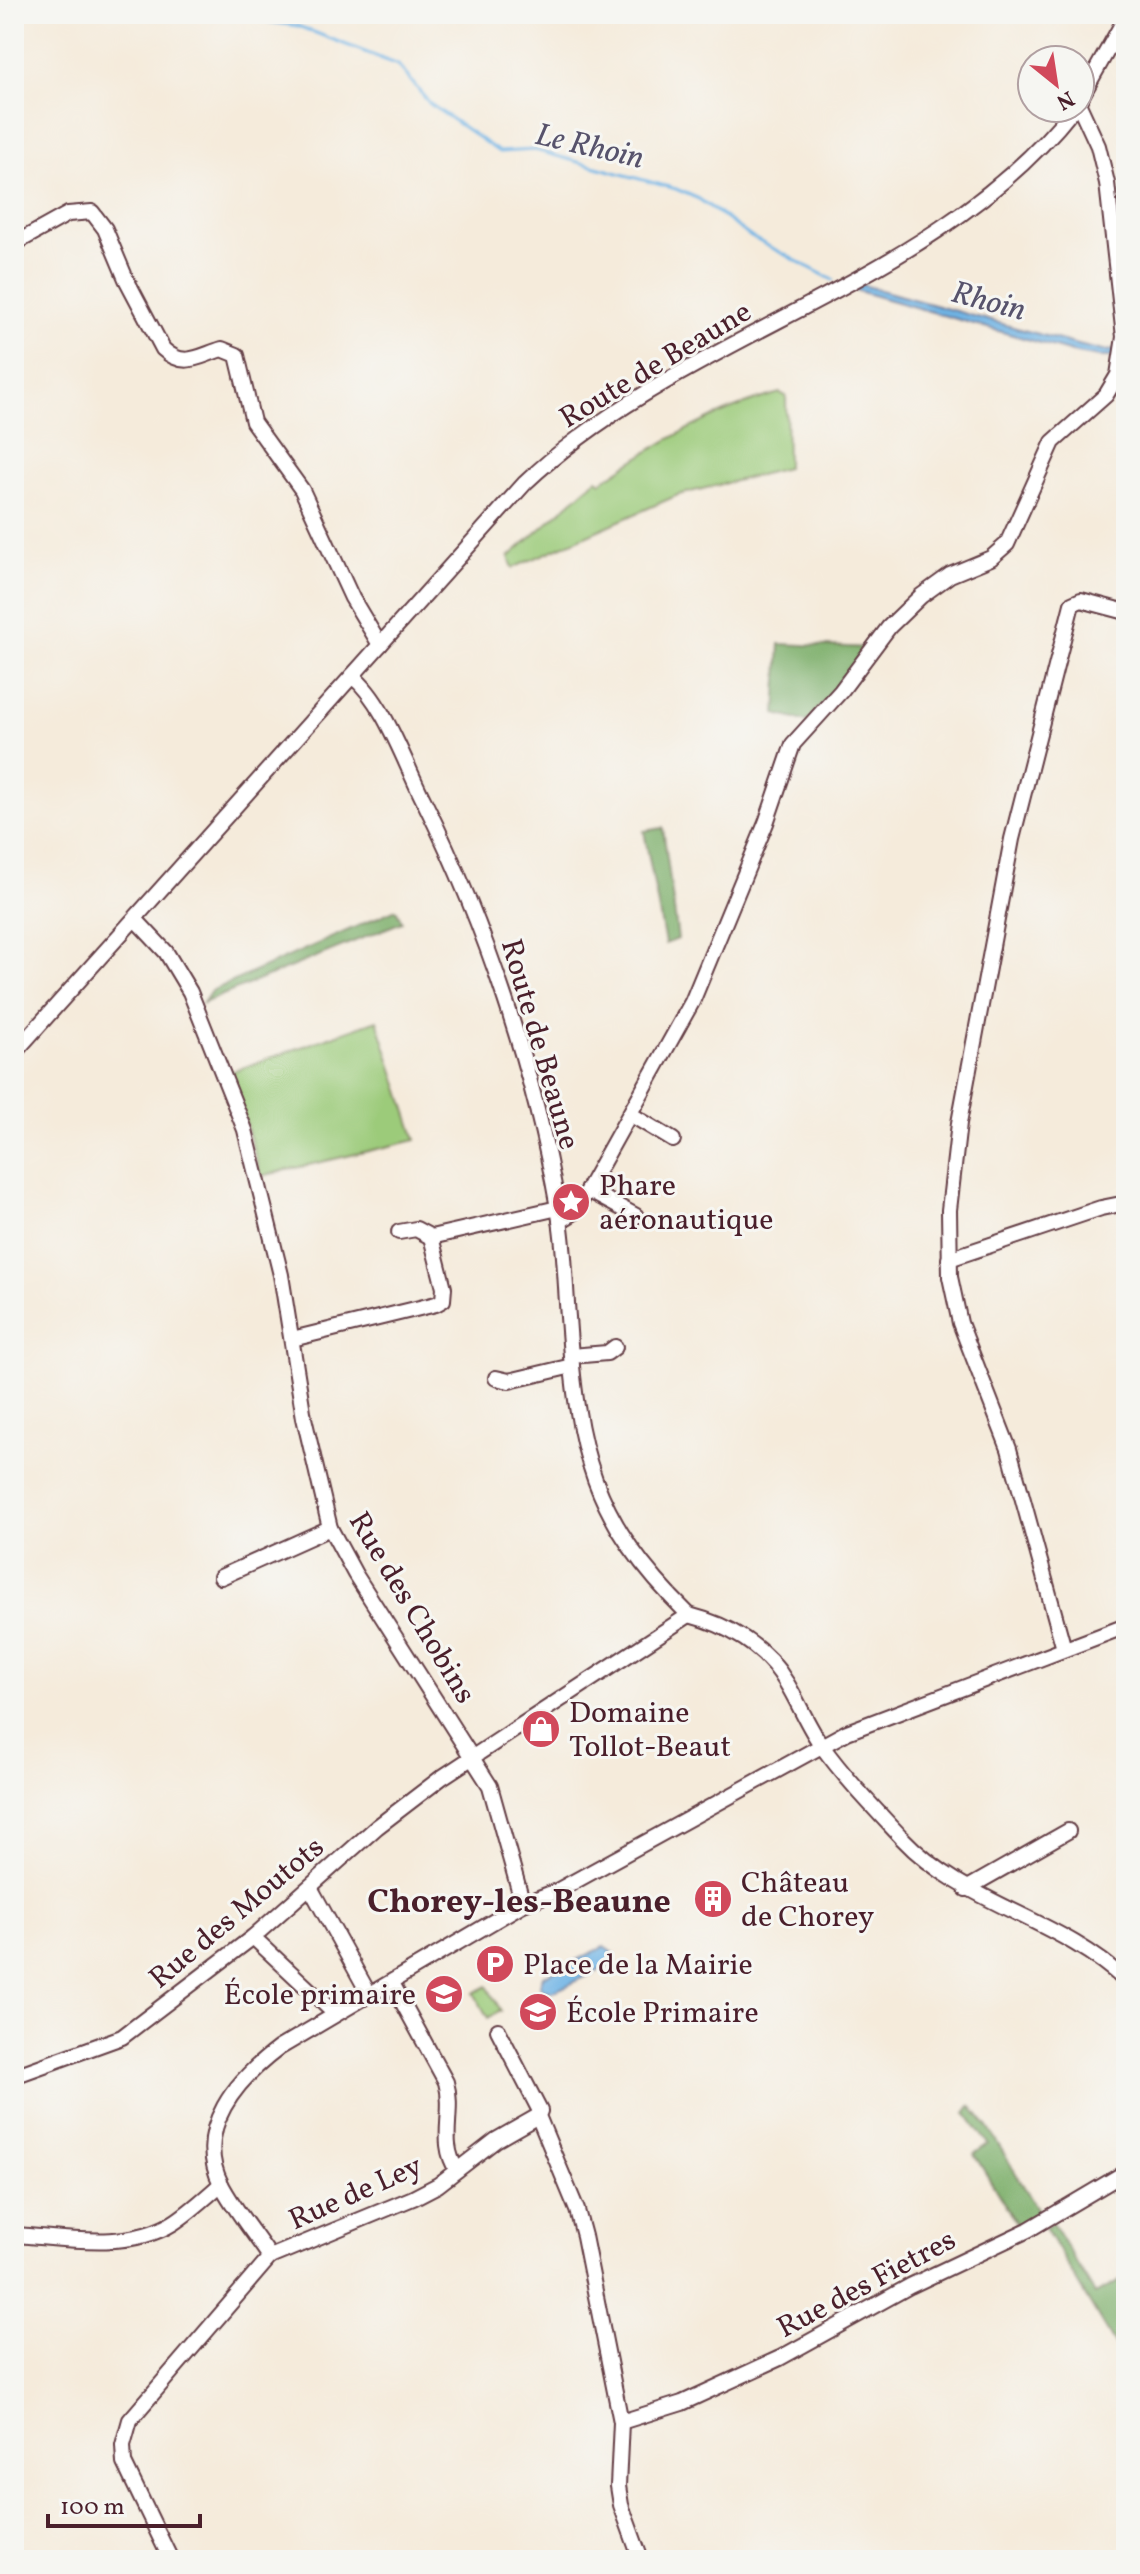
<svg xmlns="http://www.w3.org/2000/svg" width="1140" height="2574" font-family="Vollkorn,serif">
	<rect width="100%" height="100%" fill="#f6f6f2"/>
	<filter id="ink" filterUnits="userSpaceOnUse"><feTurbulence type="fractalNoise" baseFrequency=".0125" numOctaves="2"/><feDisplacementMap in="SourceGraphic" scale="16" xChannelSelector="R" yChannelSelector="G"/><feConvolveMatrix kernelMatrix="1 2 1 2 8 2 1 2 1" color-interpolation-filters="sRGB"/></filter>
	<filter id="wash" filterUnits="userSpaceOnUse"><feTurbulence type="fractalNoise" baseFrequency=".006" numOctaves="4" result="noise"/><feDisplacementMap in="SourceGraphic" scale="32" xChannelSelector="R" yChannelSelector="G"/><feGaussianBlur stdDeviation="1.8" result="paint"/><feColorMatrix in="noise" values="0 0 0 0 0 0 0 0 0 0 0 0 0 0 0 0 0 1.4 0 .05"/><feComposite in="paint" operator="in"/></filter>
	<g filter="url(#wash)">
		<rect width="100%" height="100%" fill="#f5ebdb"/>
		<g fill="#9ccb7a" stroke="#737552" stroke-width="2">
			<path d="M780 393 786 396 787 468 678 495 513 568 509 557 597 479 601 482C656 444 715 410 780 393Z"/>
			<polygon points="377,1020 416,1140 261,1176 231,1072"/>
			<polygon points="487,1986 501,2011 488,2018 474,1993"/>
		</g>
		<g fill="#7daf6a" stroke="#64674a" stroke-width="2">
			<polygon points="780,644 870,648 807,722 776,714"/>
			<polygon points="663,828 678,939 665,944 644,831"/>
			<polygon points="396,909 402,922 203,1003 211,991"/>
			<polygon points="971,2106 988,2127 1041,2215 1017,2225 974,2154 988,2144 966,2113"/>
			<polygon points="1052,2223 1095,2294 1126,2278 1126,2364 1045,2228"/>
		</g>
		<g fill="#6fb4e5" stroke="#5c6a88" stroke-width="2">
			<polygon points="859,284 1074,344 1103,351 1118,350 1118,357 1099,357 1072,352 851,289"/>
			<polygon points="604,1947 614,1954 611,1965 553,1992 542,1990 540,1985 543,1976"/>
		</g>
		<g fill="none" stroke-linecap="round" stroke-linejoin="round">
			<polyline stroke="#6fb4e5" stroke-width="3" points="261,14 269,22 298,26 398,65 430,104 499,152 535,150 676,189 699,199 751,237 833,280"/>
		</g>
	</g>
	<g filter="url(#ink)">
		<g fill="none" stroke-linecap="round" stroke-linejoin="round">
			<g stroke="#643e45" stroke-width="18">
				<g id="minor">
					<polyline points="1080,99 1126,17"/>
					<path d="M14 244 68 214 92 212 105 229 126 279 163 349C184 369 199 356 222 349L237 355 253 422 302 490 352 598 380 645"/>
					<path d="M352 676C384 701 405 764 424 801 486 926 534 1070 558 1208 565 1244 565 1281 568 1317 577 1450 591 1519 689 1615"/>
					<polyline points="135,919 166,952 190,992 245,1130 281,1275 304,1418 330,1528 355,1574 490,1786 523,1904"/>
					<path d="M14 1053 525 483C687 330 934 287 1074 108"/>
					<polyline points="630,1114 673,1140"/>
					<polyline points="588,1190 636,1216"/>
					<polyline points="560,1221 575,1212 692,1002 766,823 793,744 841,691 889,627 921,596 950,575 991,558 1007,544 1053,442 1106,395 1118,375 1124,337 1107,183 1098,146 1080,107"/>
					<polyline points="399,1232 416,1229 431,1237"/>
					<polyline points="949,1259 1101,1208 1126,1203"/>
					<polyline points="292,1339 436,1304 443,1300 444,1288 431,1237 558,1208"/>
					<polyline points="571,1356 607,1353 615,1347"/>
					<polyline points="496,1378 509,1381 572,1366"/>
					<polyline points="221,1577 330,1528"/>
					<path d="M689 1615C728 1625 765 1646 786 1682 799 1703 808 1727 822 1746 845 1778 875 1809 902 1838 965 1905 1060 1918 1126 1981"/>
					<polyline points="1064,1649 1009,1449 960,1323 950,1277 949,1210 959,1123 1012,839 1072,604 1081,600 1126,612"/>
					<polyline points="311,1889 369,1994"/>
					<polyline points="966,1889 1068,1831"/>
					<polyline points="253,1937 334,2013"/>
					<path d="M392 1983 446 2082C455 2113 438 2142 457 2170"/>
					<polyline points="498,2030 540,2111 538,2116 577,2210 584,2236 621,2422 618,2486 621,2505 641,2560"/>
					<polyline points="14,2076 122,2037 253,1937 377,1827 441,1778 689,1615"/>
					<path d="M14 2235C64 2238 128 2251 173 2223 190 2212 206 2197 221 2184"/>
					<path d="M270 2257C254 2233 234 2209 221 2184 193 2128 238 2079 279 2048L523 1904 557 1891 847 1732 1126 1626"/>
					<polyline points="270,2257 413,2198 438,2185 496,2140 538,2116"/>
					<polyline points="621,2422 682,2403 780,2358 910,2286 1028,2230 1126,2172"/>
					<polyline points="171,2560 124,2463 123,2445 130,2420 270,2257"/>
				</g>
			</g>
			<use href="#minor" stroke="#fff" stroke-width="14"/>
		</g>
	</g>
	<defs>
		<g id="sight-disc" transform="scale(2)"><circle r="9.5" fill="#d1495b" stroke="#f6f6f2"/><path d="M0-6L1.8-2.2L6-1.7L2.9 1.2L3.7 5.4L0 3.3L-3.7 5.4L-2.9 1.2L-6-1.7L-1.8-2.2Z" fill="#fff"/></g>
		<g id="shop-disc" transform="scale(2)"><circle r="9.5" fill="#d1495b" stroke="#f6f6f2"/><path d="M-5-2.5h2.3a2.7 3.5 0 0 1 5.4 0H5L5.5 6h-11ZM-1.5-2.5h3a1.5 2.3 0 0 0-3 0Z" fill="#fff"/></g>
		<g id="building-disc" transform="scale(2)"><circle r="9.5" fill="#d1495b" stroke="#f6f6f2"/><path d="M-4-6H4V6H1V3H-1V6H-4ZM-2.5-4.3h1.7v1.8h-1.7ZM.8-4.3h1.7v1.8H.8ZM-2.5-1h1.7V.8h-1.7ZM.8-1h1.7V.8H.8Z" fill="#fff"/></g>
		<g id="parking-disc" transform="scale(2)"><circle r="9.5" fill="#d1495b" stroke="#f6f6f2"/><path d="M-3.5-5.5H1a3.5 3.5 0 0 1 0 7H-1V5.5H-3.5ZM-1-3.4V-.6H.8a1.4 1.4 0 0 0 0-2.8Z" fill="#fff"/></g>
		<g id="school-disc" transform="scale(2)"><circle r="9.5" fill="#d1495b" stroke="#f6f6f2"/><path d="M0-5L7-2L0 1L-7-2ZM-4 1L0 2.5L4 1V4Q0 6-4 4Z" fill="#fff"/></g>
	</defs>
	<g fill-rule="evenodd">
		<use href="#sight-disc" x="571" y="1202"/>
		<use href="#shop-disc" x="541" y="1729"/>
		<use href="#building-disc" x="713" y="1899"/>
		<use href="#parking-disc" x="495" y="1964"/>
		<use href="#school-disc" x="444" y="1994"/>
		<use href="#school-disc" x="538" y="2012"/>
	</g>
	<g text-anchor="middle" stroke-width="6" stroke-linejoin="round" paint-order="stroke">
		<g font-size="30" fill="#4a1f2b" stroke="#f6f6f2">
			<text transform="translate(655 364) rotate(-31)" y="10">Route de Beaune</text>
			<text transform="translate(541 1044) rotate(74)" y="10">Route de Beaune</text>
			<text transform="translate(413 1607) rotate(59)" y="10">Rue des Chobins</text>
			<text transform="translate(236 1912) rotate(-40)" y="10">Rue des Moutots</text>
			<text transform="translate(355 2192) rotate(-24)" y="10">Rue de Ley</text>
			<text transform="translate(866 2283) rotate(-28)" y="10">Rue des Fietres</text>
		</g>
		<g font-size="30" fill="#4a1f2b" stroke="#f6f6f2" text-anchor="start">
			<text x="599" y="1195">Phare<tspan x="599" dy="34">aéronautique</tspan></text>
			<text x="569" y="1722">Domaine<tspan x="569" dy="34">Tollot-Beaut</tspan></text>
			<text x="741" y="1892">Château<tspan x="741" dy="34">de Chorey</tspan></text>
			<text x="523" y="1974">Place de la Mairie</text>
			<text x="416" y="2004" text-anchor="end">École primaire</text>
			<text x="566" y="2022">École Primaire</text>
		</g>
		<g font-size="32" font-style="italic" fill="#57536c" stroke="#f6f6f2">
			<text transform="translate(590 145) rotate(13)" y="11">Le Rhoin</text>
			<text transform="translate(989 300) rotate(15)" y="11">Rhoin</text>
		</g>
		<g font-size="34" font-weight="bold" fill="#4a1f2b" stroke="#f6f6f2">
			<text x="519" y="1912">Chorey-les-Beaune</text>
		</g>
	</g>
	<rect width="1140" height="2574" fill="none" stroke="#f6f6f2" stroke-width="48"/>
	<g transform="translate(1056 84) rotate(150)"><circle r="38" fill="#f6f6f2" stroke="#b1a0a2" stroke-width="2"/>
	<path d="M0-6L14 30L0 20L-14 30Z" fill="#d1495b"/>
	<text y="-12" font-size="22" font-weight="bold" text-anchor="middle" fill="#4a1f2b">N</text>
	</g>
	<path d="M48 2514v12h152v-12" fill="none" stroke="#4a1f2b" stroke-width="4"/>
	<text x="60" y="2514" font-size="24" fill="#4a1f2b" stroke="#f6f6f2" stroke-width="6" paint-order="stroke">100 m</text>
</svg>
